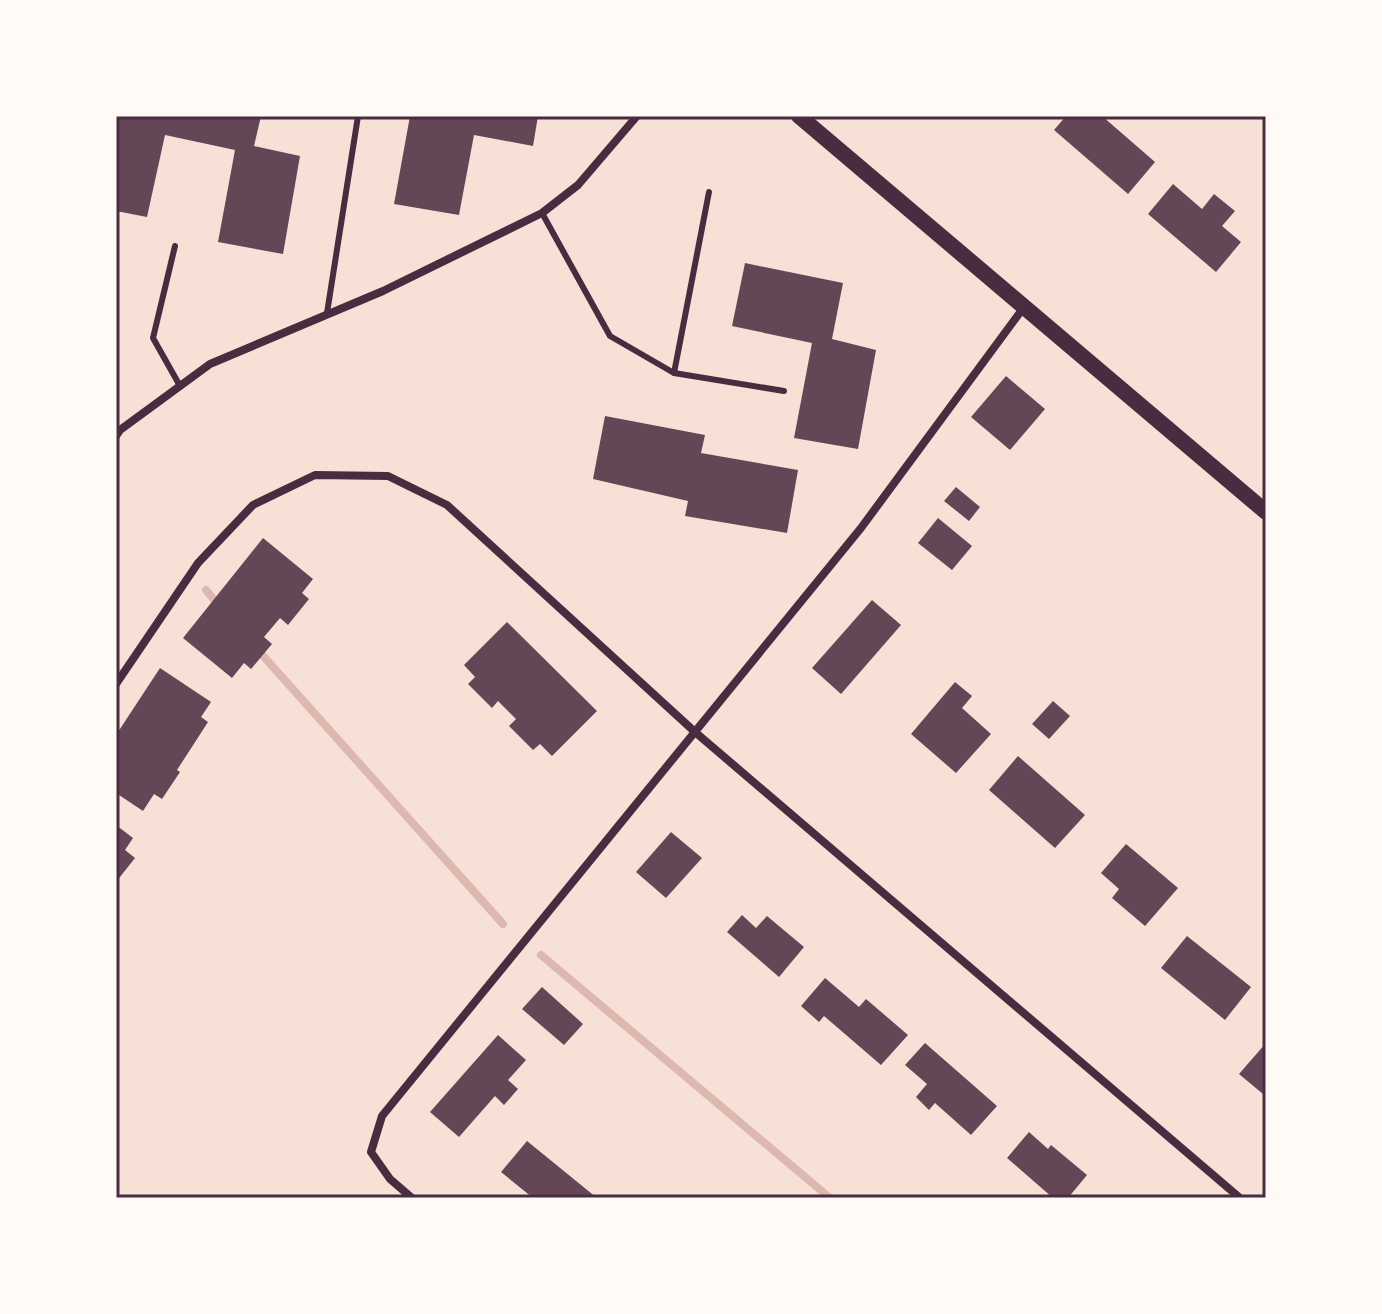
<svg xmlns="http://www.w3.org/2000/svg" width="1382" height="1314" font-family="Roboto,sans-serif">
	<rect width="100%" height="100%" fill="#f7e1d7"/>
	<g fill="none" stroke-linecap="round" stroke-linejoin="round">
		<g stroke="#dcb8b0" stroke-width="8">
			<polyline points="206,590 221,608"/>
			<polyline points="256,648 503,924"/>
			<polyline points="541,955 830,1198"/>
		</g>
	</g>
	<g fill="#644757">
		<polygon points="116,116 261,116 254,146 300,156 283,254 218,242 235,150 165,135 147,217 116,211"/>
		<polygon points="410,116 538,116 533,146 474,135 459,215 394,204"/>
		<polygon points="1066,116 1102,116 1155,162 1128,194 1054,130"/>
		<polygon points="1173,184 1202,209 1214,194 1235,211 1222,226 1241,242 1216,272 1148,214"/>
		<polygon points="745,263 843,283 832,339 876,350 858,449 794,438 812,343 732,326"/>
		<polygon points="1006,376 1045,409 1010,450 971,417"/>
		<polygon points="605,416 705,435 701,453 798,470 787,533 685,516 688,501 593,479"/>
		<polygon points="956,487 980,507 969,521 944,501"/>
		<polygon points="938,518 972,546 952,570 918,543"/>
		<polygon points="263,538 313,579 302,593 309,599 288,625 280,618 264,637 272,644 251,669 244,663 232,678 183,638"/>
		<polygon points="872,600 901,625 841,694 812,668"/>
		<polygon points="507,622 597,711 552,756 540,744 533,750 509,726 516,719 498,701 492,708 468,684 475,677 464,665"/>
		<polygon points="160,668 211,702 201,717 208,722 177,770 180,772 162,799 154,794 143,811 116,793 116,735"/>
		<polygon points="955,682 972,696 962,708 991,734 956,773 911,734"/>
		<polygon points="1053,701 1070,716 1049,739 1032,724"/>
		<polygon points="1018,756 1085,815 1055,848 989,790"/>
		<polygon points="116,825 133,838 125,850 135,858 116,882"/>
		<polygon points="671,832 702,858 666,898 636,872"/>
		<polygon points="1126,844 1178,888 1145,926 1112,898 1119,889 1101,873"/>
		<polygon points="742,915 756,928 767,916 804,947 779,977 727,932"/>
		<polygon points="1187,936 1251,987 1225,1020 1161,968"/>
		<polygon points="825,978 859,1007 866,999 908,1035 881,1065 824,1016 819,1022 801,1006"/>
		<polygon points="542,987 583,1024 564,1045 522,1009"/>
		<polygon points="498,1035 526,1060 508,1080 518,1089 504,1105 495,1096 459,1137 430,1112"/>
		<polygon points="925,1043 997,1106 971,1135 935,1103 929,1110 916,1097 927,1084 905,1065"/>
		<polygon points="1266,1043 1266,1090 1263,1094 1239,1074"/>
		<polygon points="1029,1132 1048,1149 1051,1145 1087,1175 1068,1198 1053,1198 1007,1158"/>
		<polygon points="527,1141 597,1198 533,1198 501,1172"/>
	</g>
	<g fill="none" stroke-linecap="round" stroke-linejoin="round">
		<g stroke="#4a2c40" stroke-width="6">
			<polyline points="542,213 610,336 674,373 784,391"/>
			<polyline points="175,246 153,338 180,386"/>
			<polyline points="327,313 358,116"/>
			<polyline points="674,373 709,192"/>
		</g>
		<g stroke="#4a2c40" stroke-width="8">
			<polyline points="116,436 120,430 210,364 383,291 542,213 578,185 637,116"/>
			<polyline points="116,684 198,563 253,505 315,475 388,476 447,505 695,732 1240,1198"/>
			<polyline points="412,1198 390,1179 371,1152 382,1116 861,528 1024,307"/>
		</g>
		<polyline stroke="#4a2c40" stroke-width="16" points="799,116 1266,512"/>
	</g>
	<rect width="1382" height="1314" fill="none" stroke="#fffaf5" stroke-width="236"/>
	<rect x="118" y="118" width="1146" height="1078" fill="none" stroke="#4a2c40" stroke-width="3"/>
</svg>
